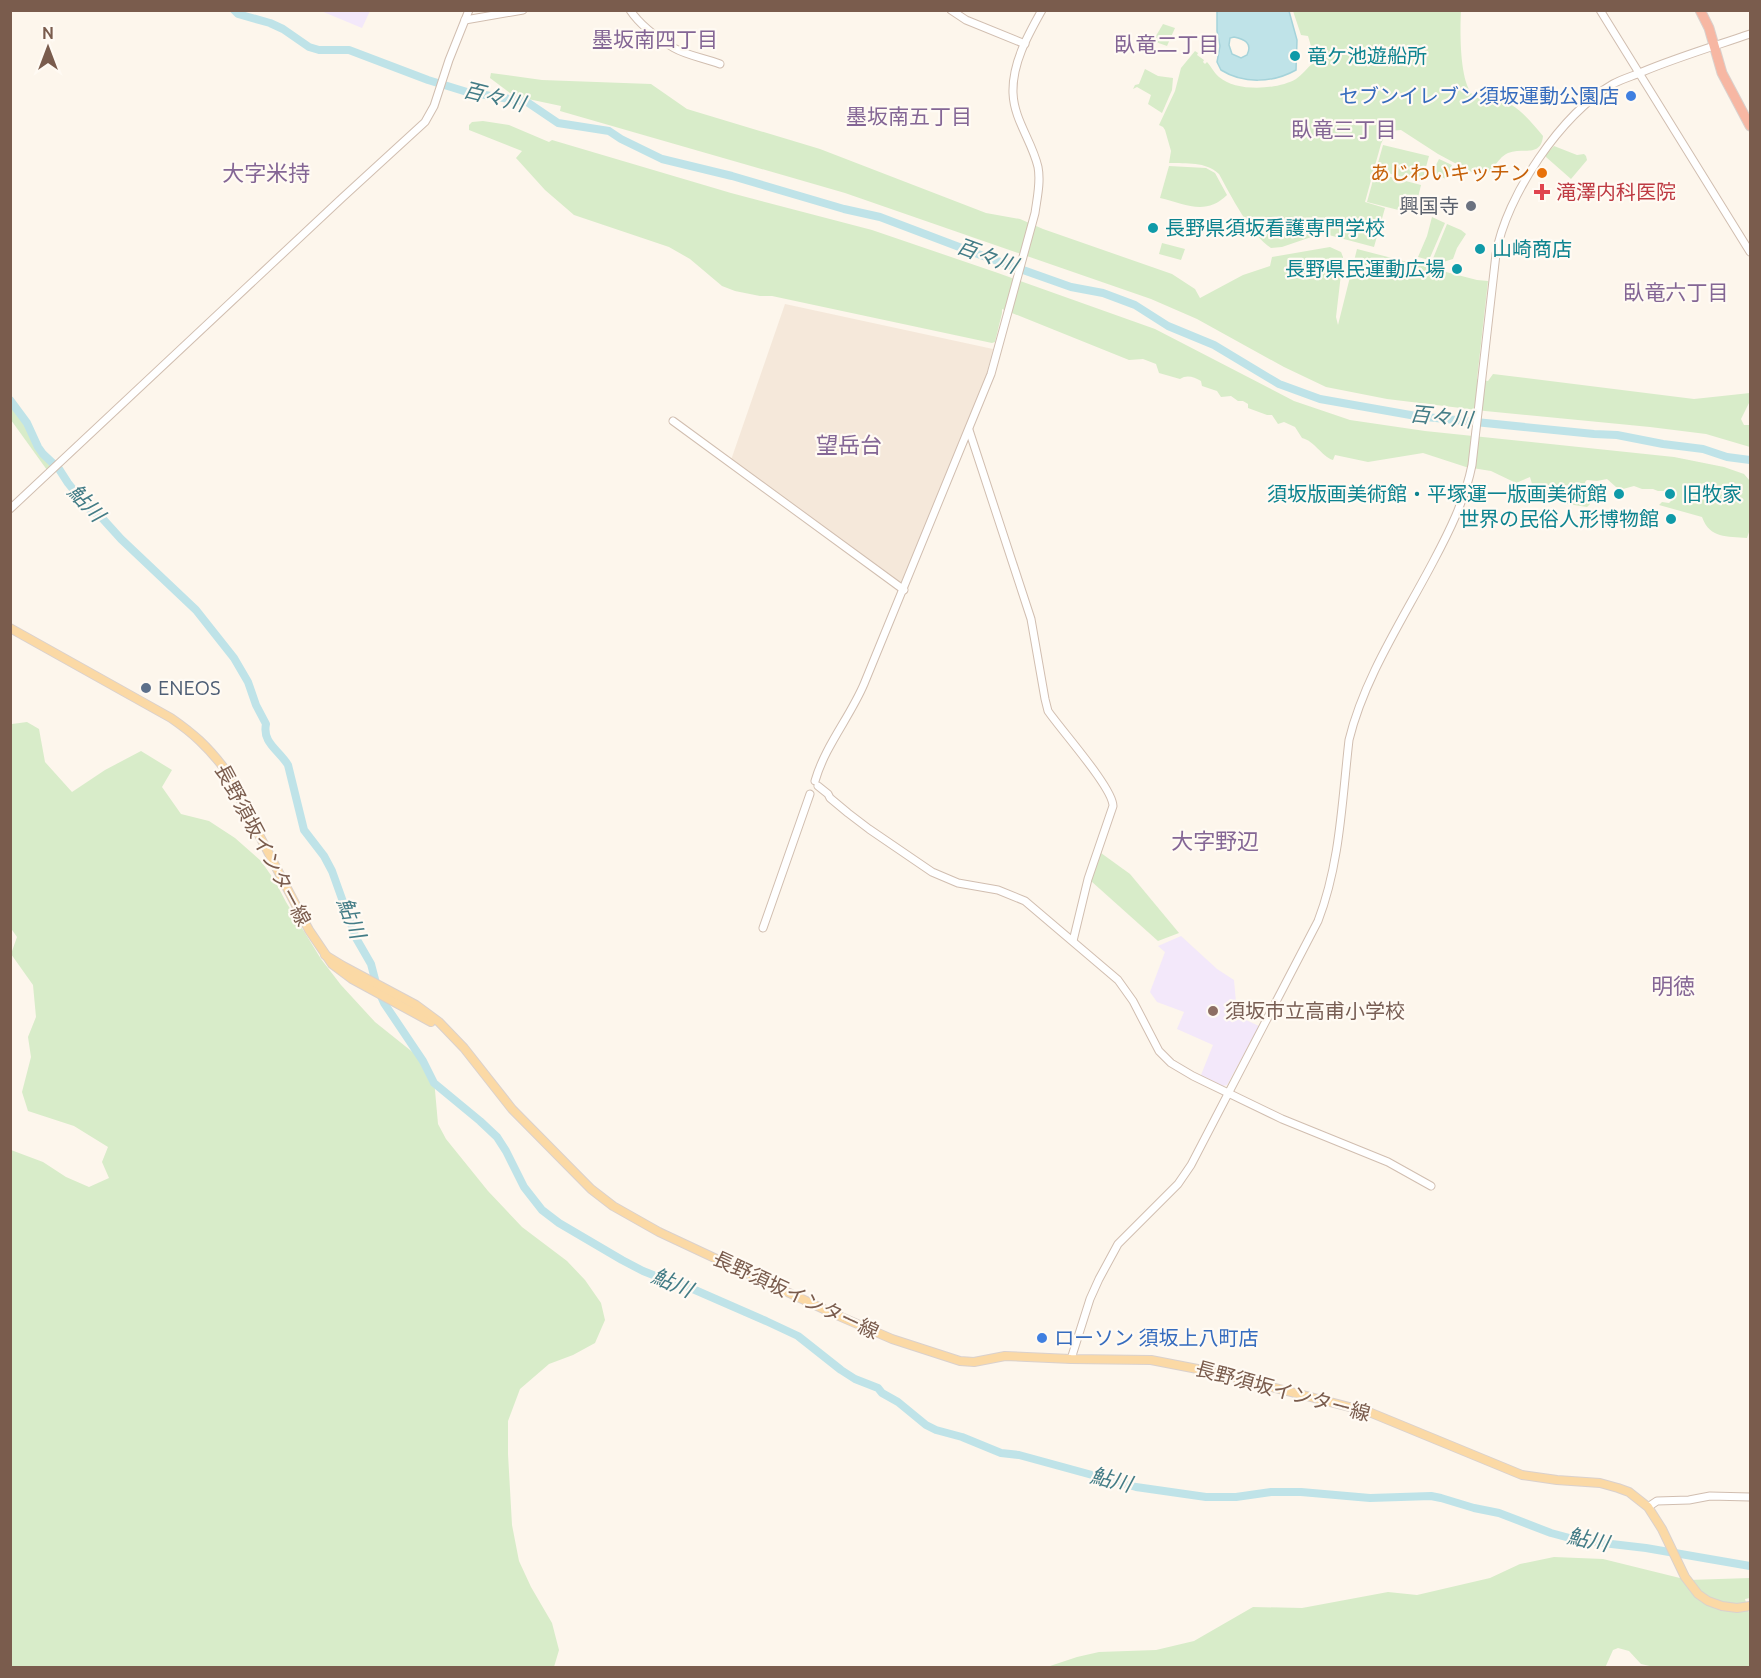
<svg xmlns="http://www.w3.org/2000/svg" width="1761" height="1678" font-family="Ubuntu,'Noto Sans JP',sans-serif">
	<rect width="100%" height="100%" fill="#fdf6ec"/>
	<polygon fill="#f5e8da" points="785,304 993,349 986,376 901,584 731,460"/>
	<g fill="#f3e8fa">
		<polygon points="321,11 370,11 362,28"/>
		<polygon points="1181,936 1217,969 1234,980 1236,1002 1244,1010 1246,1020 1259,1026 1227,1085 1223,1086 1201,1075 1213,1045 1177,1029 1184,1012 1157,1002 1150,992 1165,952 1158,946"/>
	</g>
	<g fill="#d8ecc9">
		<path d="M1461 10C1460 29 1459 84 1474 96 1481 101 1488 98 1496 99 1516 102 1531 122 1543 136 1541 158 1522 147 1508 153 1495 159 1493 176 1479 176L1438 154 1401 130 1389 131 1385 135 1381 144 1365 202 1385 208 1374 247 1325 234H1320L1282 247 1271 248C1251 235 1231 196 1219 174 1205 161 1187 164 1169 163L1171 151 1165 130 1163 127 1159 125 1175 91 1181 68 1195 51 1198 53 1197 55 1204 60 1203 62 1205 64 1207 62C1211 66 1214 73 1219 77 1236 92 1277 90 1296 79 1302 75 1307 68 1313 63V53L1308 36 1301 35 1293 11Z"/>
		<polygon points="1163,24 1175,28 1167,46 1153,41"/>
		<polygon points="1145,69 1158,76 1173,78 1172,90 1162,113 1148,104 1151,95 1137,87 1133,89 1135,85 1139,84"/>
		<polygon points="491,73 542,80 651,84 687,109 820,149 986,213 1020,219 1043,229 1172,274 1195,289 1200,298 1243,275 1270,266 1272,257 1330,247 1341,252 1343,257 1336,317 1338,325 1357,249 1477,280 1488,281 1477,379 1488,381 1493,374 1694,399 1750,393 1750,401 1741,419 1744,425 1750,425 1750,447 1706,434 1650,427 1485,411 1387,399 1326,387 1284,367 1197,319 1151,299 845,193 560,111 561,106 514,96 490,78"/>
		<path d="M483 121 509 125 549 142 552 140 731 193 872 230 998 273 1155 329 1294 401 1350 420 1425 431 1674 457 1724 467 1744 474 1750 481V529L1747 538C1727 536 1710 539 1702 517L1659 505 1662 502 1669 503 1677 495 1676 491H1658L1653 489H1642L1634 486 1623 489 1616 487 1607 479 1597 481 1587 480 1585 482 1590 504 1587 507 1561 503 1553 496 1539 491 1532 484 1530 477 1516 483 1491 471 1466 467 1423 453 1368 462 1335 455 1333 460C1321 456 1315 441 1302 438L1295 427 1284 422 1278 424 1272 415H1267L1248 408V404L1243 401H1238L1231 396 1221 397 1217 391 1202 386 1201 381C1194 377 1187 374 1180 379L1159 373 1156 364 1143 359 1129 360 1002 309V313L995 342 992 343 772 296H760L735 291 722 286 690 259 669 247 574 215 545 190 516 158 522 151 469 130V125L472 122Z"/>
		<polygon points="1383,145 1429,156 1422,182 1376,170"/>
		<polygon points="1554,146 1577,155 1584,154 1586,156 1587,160 1571,179 1546,157 1546,154"/>
		<polygon points="1439,159 1452,165 1446,179 1432,173"/>
		<path d="M1169 166 1206 168 1215 173 1227 195C1206 216 1185 204 1160 198Z"/>
		<polygon points="1375,173 1421,185 1414,214 1367,202"/>
		<polygon points="1432,217 1445,223 1429,260 1418,257 1427,236"/>
		<polygon points="1447,224 1461,230 1466,234 1457,248 1453,259 1443,262 1432,261"/>
		<polygon points="1162,243 1185,249 1181,260 1159,254"/>
		<polygon points="10,405 27,425 37,451 53,466 47,470 11,420"/>
		<polygon points="27,722 39,729 45,762 72,792 105,770 141,751 172,770 162,787 181,814 209,821 235,838 261,861 275,881 286,902 321,959 341,985 375,1022 420,1058 434,1079 438,1124 446,1139 488,1191 522,1227 567,1261 585,1280 601,1303 605,1320 595,1343 573,1355 549,1364 520,1389 508,1421 508,1454 512,1525 519,1561 531,1587 552,1623 559,1650 554,1667 11,1667 11,1150 43,1162 66,1177 89,1187 109,1178 102,1162 108,1147 74,1126 28,1111 22,1092 31,1057 28,1037 36,1017 33,985 11,954 17,937 10,927 10,725 12,724"/>
		<polygon points="1101,853 1130,874 1179,933 1158,941 1091,881"/>
		<polygon points="1554,1557 1603,1559 1688,1580 1750,1578 1750,1598 1745,1599 1750,1616 1750,1667 1654,1667 1641,1664 1629,1651 1618,1648 1613,1650 1605,1668 1044,1668 1077,1657 1099,1652 1156,1650 1194,1641 1253,1607 1302,1608 1388,1592 1417,1595 1490,1578 1520,1564"/>
	</g>
	<path fill="#bfe3e8" stroke="#a5d3da" stroke-width="1.5" fill-rule="evenodd" d="M1217 11H1289L1297 40 1296 70C1273 83 1243 84 1221 70L1217 62 1220 46 1217 31ZM1234 37C1244 39 1253 43 1247 55L1241 58 1232 54 1229 45 1230 38Z"/>
	<g fill="none" stroke-linecap="round" stroke-linejoin="round">
		<g stroke="#bfe3e8" stroke-width="8">
			<polyline points="234,10 238,14 270,23 283,29 309,47 319,50 349,50 428,80 467,92 527,102 558,123 609,131 621,139 662,159 732,176 844,209 880,217 975,253 1071,287 1103,293 1135,305 1168,326 1214,345 1279,384 1320,399 1416,416 1594,434 1617,435 1663,444 1703,449 1727,457 1750,460"/>
			<path d="M10 400 27 423 38 447 43 454 59 469 68 483 89 509 102 518 121 539 196 610 234 658 248 682 256 705 266 724C262 743 279 750 288 765L304 830 324 856 332 871 356 938 371 964 377 987 384 1003 423 1061 434 1083 480 1121 497 1137 506 1151 524 1187 542 1210 559 1223 622 1260 643 1271 671 1282 679 1283 766 1321 798 1336 841 1370 855 1379 878 1388 882 1393 898 1402 926 1425 936 1430 962 1437 1001 1453 1019 1455 1136 1487 1206 1497H1236L1271 1492H1301L1370 1498 1431 1496 1441 1498 1474 1508 1499 1513 1551 1533 1577 1540 1646 1548 1750 1566"/>
		</g>
		<g stroke="#d1beb0" stroke-width="9">
			<g id="minor">
				<path d="M630 10C640 25 659 39 674 48 688 56 705 58 720 64"/>
				<polyline points="951,10 966,20 1025,44"/>
				<polyline points="1600,10 1750,252"/>
				<polyline points="465,20 523,10"/>
				<polyline points="673,421 904,590"/>
				<path d="M969 430 1031 619 1045 699 1048 711C1061 730 1113 788 1113 806L1088 879 1073 941"/>
				<polyline points="10,509 342,198 425,122 434,106 449,60 469,10"/>
				<path d="M815 781C825 746 850 717 864 684L991 374 1035 213C1037 198 1041 182 1038 167 1032 141 1014 120 1013 93 1012 63 1028 35 1042 10"/>
				<polyline points="818,786 828,794 830,798 848,813 869,829 932,872 958,883 998,890 1025,901 1118,980 1133,1001 1159,1051 1171,1063 1193,1076 1282,1119 1388,1162 1431,1186"/>
				<polyline points="763,928 810,794"/>
				<path d="M1071 1359 1090 1299 1099 1279 1118 1244 1178 1184 1191 1165 1318 921C1340 864 1342 801 1349 740 1364 678 1403 619 1433 562 1449 532 1465 500 1472 465L1496 254C1506 196 1561 114 1613 84 1622 79 1633 76 1642 72 1678 57 1715 46 1750 34"/>
				<polyline points="1648,1507 1657,1501 1689,1500 1710,1496 1750,1497"/>
			</g>
		</g>
		<g stroke="#dad1cd" stroke-width="10">
			<g id="major">
				<path d="M10 628 171 718C194 734 207 746 224 768L309 930 332 964 352 979 431 1022"/>
				<polyline points="325,955 343,966 416,1005 439,1022 464,1048 512,1109 591,1189 613,1206 659,1232 832,1313 892,1339 960,1361 974,1362 1005,1356 1071,1359 1151,1360 1213,1372 1369,1412 1522,1475 1557,1480 1600,1483 1618,1488 1629,1492 1648,1507 1662,1529 1685,1577 1698,1594 1708,1601 1722,1606 1737,1608 1750,1606"/>
			</g>
		</g>
		<g stroke="#dad1cd" stroke-width="11">
			<polyline id="highway" points="1700,10 1709,28 1722,73 1750,126"/>
		</g>
		<use href="#minor" stroke="#fff" stroke-width="7"/>
		<use href="#major" stroke="#fbd9a5" stroke-width="8"/>
		<use href="#highway" stroke="#f7b7a3" stroke-width="9"/>
	</g>
	<g fill="#0f9aa8" stroke="#fffaf3" stroke-width="2">
		<circle cx="1295" cy="56" r="6"/>
		<circle cx="1153" cy="228" r="6"/>
		<circle cx="1480" cy="249" r="6"/>
		<circle cx="1457" cy="269" r="6"/>
		<circle cx="1619" cy="494" r="6"/>
		<circle cx="1670" cy="494" r="6"/>
		<circle cx="1671" cy="519" r="6"/>
	</g>
	<g fill="#3f7fe0" stroke="#fffaf3" stroke-width="2">
		<circle cx="1631" cy="96" r="6"/>
		<circle cx="1042" cy="1338" r="6"/>
	</g>
	<circle fill="#e8710a" stroke="#fffaf3" stroke-width="2" cx="1542" cy="173" r="6"/>
	<path fill="#e0444e" stroke="#fffaf3" stroke-width="2" d="M1539 183h6v6h6v6h-6v6h-6v-6h-6v-6h6z"/>
	<circle fill="#6b7280" stroke="#fffaf3" stroke-width="2" cx="1471" cy="206" r="6"/>
	<circle fill="#5c6f8a" stroke="#fffaf3" stroke-width="2" cx="146" cy="688" r="6"/>
	<circle fill="#8d6e63" stroke="#fffaf3" stroke-width="2" cx="1213" cy="1011" r="6"/>
	<g text-anchor="middle" stroke-width="4.5" stroke-linejoin="round" paint-order="stroke">
		<g font-size="20" fill="#0d838f" stroke="#fffaf3" text-anchor="start">
			<text x="1307" y="63">竜ケ池遊船所</text>
			<text x="1165" y="235">長野県須坂看護専門学校</text>
			<text x="1492" y="256">山崎商店</text>
			<text x="1445" y="276" text-anchor="end">長野県民運動広場</text>
			<text x="1607" y="501" text-anchor="end">須坂版画美術館・平塚運一版画美術館</text>
			<text x="1682" y="501">旧牧家</text>
			<text x="1659" y="526" text-anchor="end">世界の民俗人形博物館</text>
		</g>
		<g font-size="20" fill="#366cbe" stroke="#fffaf3" text-anchor="end">
			<text x="1619" y="103">セブンイレブン須坂運動公園店</text>
			<text x="1054" y="1345" text-anchor="start">ローソン 須坂上八町店</text>
		</g>
		<g font-size="20" fill="#c56008" stroke="#fffaf3" text-anchor="end">
			<text x="1530" y="180">あじわいキッチン</text>
		</g>
		<g font-size="20" fill="#be3a42" stroke="#fffaf3" text-anchor="start">
			<text x="1556" y="199">滝澤内科医院</text>
		</g>
		<g font-size="20" fill="#5b616d" stroke="#fffaf3" text-anchor="end">
			<text x="1459" y="213">興国寺</text>
		</g>
		<g font-size="20" fill="#4e5e75" stroke="#fffaf3" text-anchor="start">
			<text x="158" y="695">ENEOS</text>
		</g>
		<g font-size="20" fill="#7a5c4d" stroke="#fffaf3">
			<text transform="translate(263 845) rotate(62)" y="7">長野須坂インター線</text>
			<text transform="translate(796 1295) rotate(25)" y="7">長野須坂インター線</text>
			<text transform="translate(1283 1391) rotate(15)" y="7">長野須坂インター線</text>
		</g>
		<g font-size="20" fill="#785e54" stroke="#fffaf3" text-anchor="start">
			<text x="1225" y="1018">須坂市立高甫小学校</text>
		</g>
		<g font-size="21" fill="#846695" stroke="#fffaf3">
			<text x="655" y="47">墨坂南四丁目</text>
			<text x="1167" y="52">臥竜二丁目</text>
			<text x="909" y="124">墨坂南五丁目</text>
			<text x="1344" y="137">臥竜三丁目</text>
			<text x="1676" y="300">臥竜六丁目</text>
		</g>
		<g font-size="21" font-style="italic" fill="#437c86" stroke="#fffaf3">
			<text transform="translate(494 97) rotate(14)" y="7">百々川</text>
			<text transform="translate(987 256) rotate(20)" y="7">百々川</text>
			<text transform="translate(1441 417) rotate(6)" y="7">百々川</text>
			<text transform="translate(86 503) rotate(47)" y="7">鮎川</text>
			<text transform="translate(351 918) rotate(69)" y="7">鮎川</text>
			<text transform="translate(672 1283) rotate(23)" y="7">鮎川</text>
			<text transform="translate(1111 1480) rotate(14)" y="7">鮎川</text>
			<text transform="translate(1588 1540) rotate(12)" y="7">鮎川</text>
		</g>
		<g font-size="22" fill="#846695" stroke="#fffaf3">
			<text x="266" y="181">大字米持</text>
			<text x="849" y="453">望岳台</text>
			<text x="1215" y="849">大字野辺</text>
			<text x="1673" y="994">明徳</text>
		</g>
	</g>
	<rect width="1761" height="1678" fill="none" stroke="#7a5c4d" stroke-width="24"/>
	<g transform="translate(48 48)" stroke="#fffaf3" stroke-width="4.5" paint-order="stroke">
	<path d="M0-4.5L10 22L0 15L-10 22Z" fill="#7a5c4d"/>
	<text y="-9" font-size="16" font-weight="bold" text-anchor="middle" fill="#7a5c4d">N</text>
	</g>
</svg>
